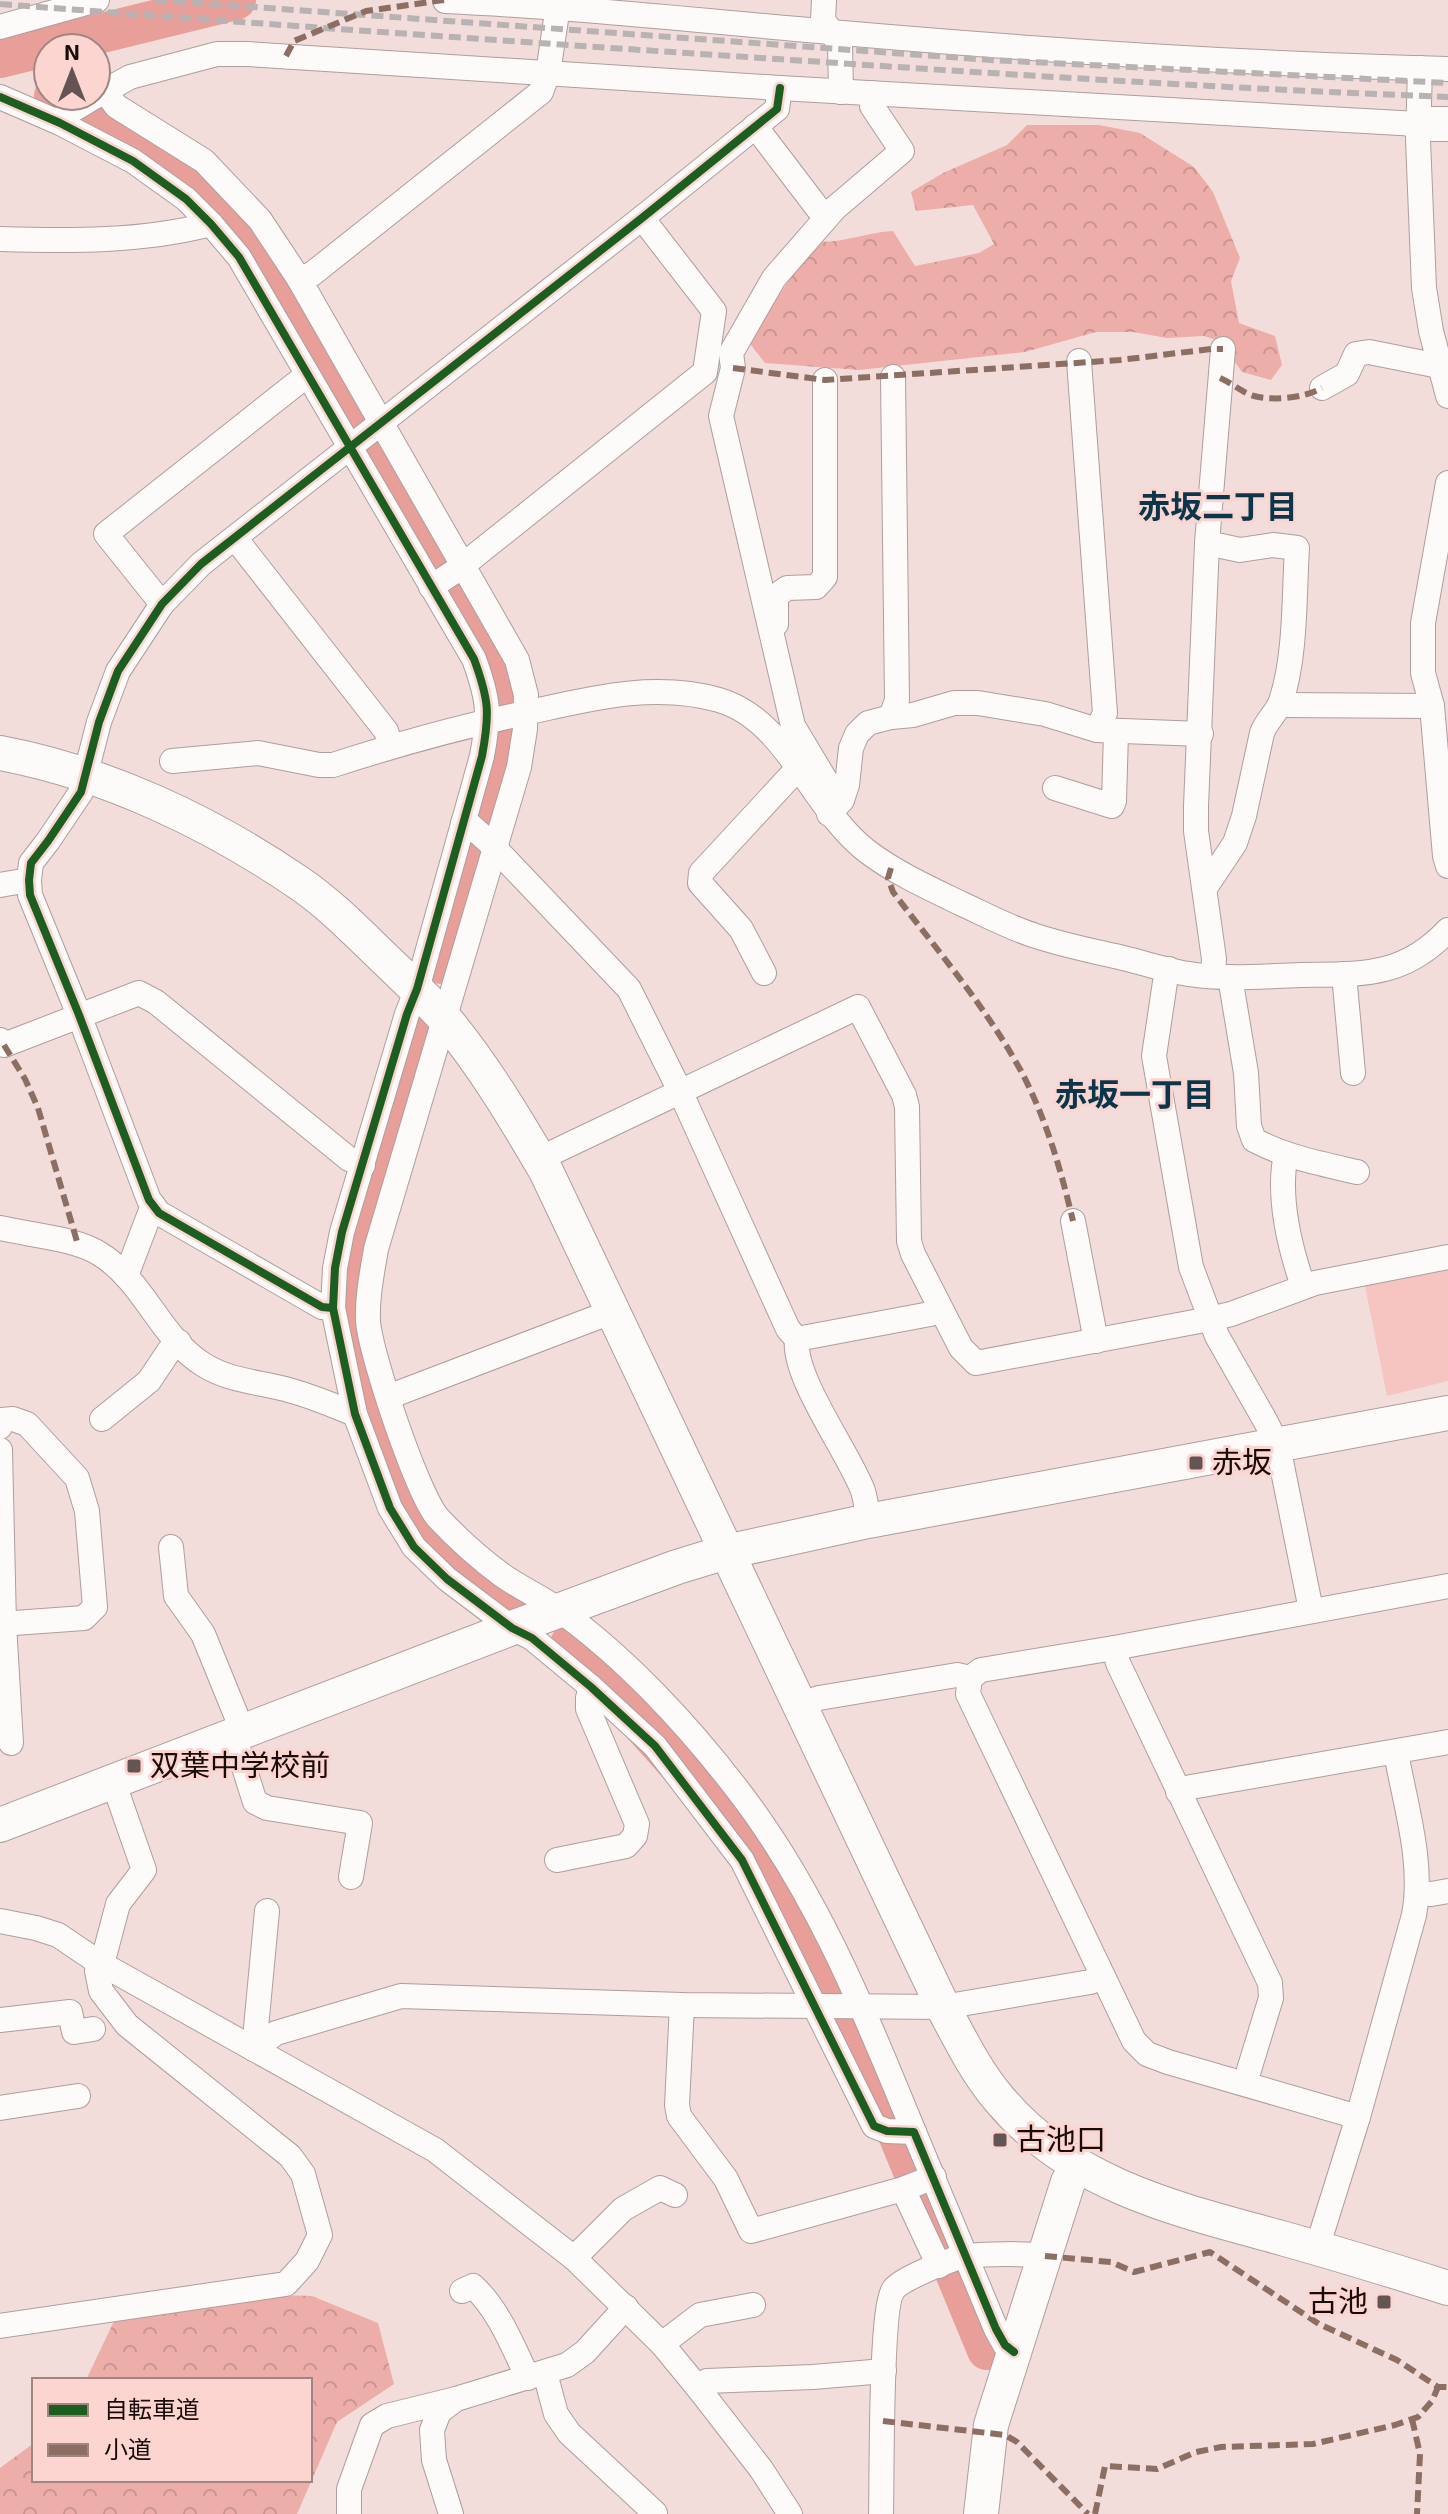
<svg xmlns="http://www.w3.org/2000/svg" width="1448" height="2514" font-family="'Exo 2','Noto Sans JP',sans-serif">
	<defs>
		<pattern id="forest-crowns" width="20" height="18" patternUnits="userSpaceOnUse" patternTransform="scale(2)"><rect width="20" height="18" fill="#edaea9"/><path d="M2 6a3 3 0 1 1 6 0M12 15a3 3 0 1 1 6 0" fill="none" stroke="#ca9490"/></pattern>
	</defs>
	<rect width="100%" height="100%" fill="#f2dddb"/>
	<g fill="url(#forest-crowns)">
		<path d="M1027 125H1099L1140 133 1194 167 1213 192 1240 258 1231 281 1239 323 1275 336 1282 365 1271 380 1242 372 1220 341 1204 336 1167 338 1133 332H1096L1025 352 859 370 765 363 749 342 794 272 821 242C846 242 868 232 893 231L915 266 979 253 994 244 973 205 916 211 911 192 943 173 1007 145Z"/>
		<polygon points="146,2291 312,2296 378,2323 394,2384 337,2422 297,2514 0,2514 0,2468 34,2443 34,2480 310,2480 310,2380 86,2380 115,2319"/>
	</g>
	<polygon fill="#f6c5c1" points="1448,1263 1448,1381 1387,1396 1364,1281"/>
	<g fill="none" stroke-linecap="round" stroke-linejoin="round">
		<g stroke="#e99f99" stroke-width="40">
			<polyline points="0,58 236,0"/>
			<polyline points="54,96 126,130 187,172 209,192 249,239 386,468 502,674 509,721 506,749 442,964"/>
			<polyline points="421,1036 353,1269 351,1320 364,1396 398,1487 455,1561 511,1599"/>
			<polyline points="570,1644 724,1816 775,1890 875,2079 987,2350"/>
		</g>
		<g stroke="#ae9e9d" stroke-width="26">
			<g id="street">
				<polyline points="824,0 823,20 840,45 841,92"/>
				<path d="M445 1C574 7 702 21 831 32 1036 50 1242 64 1448 69"/>
				<polyline points="0,27 97,0"/>
				<polyline points="1420,68 1418,140 1424,288 1431,331 1448,396"/>
				<path d="M105 91 116 106 204 161 260 220 299 279 517 660 526 695 525 729 519 767 376 1249C372 1273 367 1297 368 1321 370 1353 418 1497 439 1519 457 1538 480 1559 502 1575 520 1588 541 1597 559 1610 625 1657 688 1725 737 1789 817 1892 865 2013 914 2132"/>
				<polyline points="96,96 130,77 217,54 247,54 780,88 1418,124"/>
				<path d="M0 97 60 123 133 161 186 199 211 224 239 257 474 659C489 700 490 713 482 756L417 989 407 1014 342 1232 335 1268 333 1308 355 1414 390 1508 414 1547 447 1579 512 1628 532 1638 591 1687 655 1746 742 1860 874 2126 887 2131 914 2132 996 2329 1005 2345 1014 2352"/>
				<polyline points="60,123 66,114 96,96"/>
				<polyline points="755,126 819,210"/>
				<path d="M0 239C70 241 143 242 211 224"/>
				<polyline points="299,279 312,274 541,92 548,73 558,6"/>
				<polyline points="1079,361 1105,713 1097,730"/>
				<polyline points="1322,388 1347,374 1356,354 1369,352 1439,366"/>
				<polyline points="1448,483 1423,623 1423,673 1432,706 1445,856 1448,866"/>
				<polyline points="235,538 386,731 391,746"/>
				<polyline points="431,587 457,570 705,372 714,311 642,218"/>
				<polyline points="162,604 106,534 307,375"/>
				<polyline points="776,624 776,596 787,588 816,587 825,577 825,380"/>
				<polyline points="1280,705 1432,706"/>
				<polyline points="891,717 897,700 893,377"/>
				<path d="M172 761 258 753 319 765H333C398 744 463 726 530 712 593 698 655 682 719 700 788 720 812 810 868 852 896 873 929 888 960 903 984 914 1008 927 1033 935 1062 945 1093 951 1123 958 1145 963 1167 971 1189 974 1226 980 1264 976 1300 975 1361 974 1403 978 1448 930"/>
				<polyline points="1055,788 1112,806 1114,801 1116,733"/>
				<polyline points="842,800 847,785 851,748 857,734 868,723 891,717 913,715 954,703 978,703 1045,714 1097,730 1201,734"/>
				<polyline points="829,814 842,800 826,781 793,726 721,416 733,368 731,353 774,278 835,208 902,151 872,106 872,93"/>
				<polyline points="463,823 470,825 490,843 629,989 680,1091 788,1329 797,1339 930,1314 941,1310"/>
				<polyline points="0,885 29,880"/>
				<path d="M1205 888 1235 843 1244 816 1262 733C1266 721 1277 713 1281 701 1296 657 1294 595 1297 548L1273 545 1240 550 1207 543"/>
				<polyline points="1169,969 1165,982 1154,1056 1191,1267 1217,1336 1266,1422 1278,1446 1311,1610"/>
				<polyline points="764,973 741,929 700,883 701,873 798,768"/>
				<polyline points="1344,974 1353,1073"/>
				<polyline points="1213,976 1214,959 1196,831 1196,806 1207,543 1223,349"/>
				<path d="M1230 977 1246 1073 1249 1126 1254 1140C1286 1157 1322 1164 1357 1172"/>
				<polyline points="0,1040 4,1045 139,993 156,1002 349,1159 363,1165"/>
				<path d="M1286 1154C1277 1196 1289 1245 1303 1286"/>
				<polyline points="539,1159 858,1007 904,1095 907,1107 909,1241 913,1254 961,1348 976,1363 1210,1319 1231,1314 1315,1283 1448,1257"/>
				<polyline points="1073,1221 1096,1341"/>
				<path d="M0 1228C29 1235 75 1238 100 1254 144 1281 160 1338 204 1365 231 1382 263 1382 292 1391 314 1397 334 1406 355 1414"/>
				<polyline points="126,1276 153,1205"/>
				<polyline points="333,1308 322,1307 159,1213 149,1200 79,1015 30,895 29,880 31,863 48,841 81,792 99,722 118,671 162,604 201,564 642,218 777,109 780,88"/>
				<path d="M797 1339C792 1377 849 1453 863 1491 866 1500 867 1512 868 1521"/>
				<polyline points="388,1397 611,1312"/>
				<polyline points="102,1419 149,1381 169,1351 179,1342"/>
				<polyline points="0,1427 2,1420 13,1419 27,1424 77,1478 87,1511 95,1607 84,1618 0,1624"/>
				<polyline points="0,1450 4,1624 11,1743"/>
				<polyline points="171,1547 176,1596 203,1634 243,1732"/>
				<polyline points="1114,1648 1118,1663 1270,1983 1271,1998 1245,2083"/>
				<polyline points="970,1678 968,1694 1134,2041 1147,2054 1168,2062 1358,2117"/>
				<polyline points="800,1705 819,1698 957,1675 970,1678 981,1670 1114,1648 1448,1586"/>
				<polyline points="234,1736 255,1802 267,1808 360,1823 351,1877"/>
				<polyline points="1178,1792 1191,1787 1448,1742"/>
				<polyline points="557,1860 626,1846 635,1836 637,1824 588,1709 588,1698 591,1687"/>
				<polyline points="1418,1893 1431,1894 1448,1891"/>
				<polyline points="0,1921 36,1928 58,1935 98,1962 435,2150 574,2258 662,2344 699,2389 761,2469 790,2514"/>
				<polyline points="682,2005 677,2105 679,2116 726,2179 751,2231 903,2189 934,2177"/>
				<polyline points="0,2020 70,2012 74,2032 93,2029"/>
				<polyline points="254,2049 276,2033 401,1996 682,2005 943,2007 1090,1982 1103,1977"/>
				<polyline points="254,2049 267,1911"/>
				<polyline points="0,2108 78,2096"/>
				<polyline points="903,2189 939,2266"/>
				<path d="M1317 2248 1358 2117 1414 1915C1424 1862 1405 1805 1396 1752"/>
				<polyline points="574,2258 623,2209 660,2188 675,2195"/>
				<path d="M462 2291 473 2286C499 2310 513 2347 528 2378"/>
				<polyline points="0,2326 286,2284 307,2261 320,2235 303,2174 290,2156 127,2025 101,1991 97,1971 98,1962 105,1953 118,1904 144,1870 113,1781"/>
				<polyline points="662,2344 700,2315 753,2305"/>
				<polyline points="545,2373 556,2414 569,2433 655,2513"/>
				<polyline points="699,2389 707,2381 813,2377 884,2371"/>
				<polyline points="349,2514 349,2489 372,2425 387,2416 456,2399"/>
				<polyline points="451,2514 434,2460 432,2430 439,2412 456,2399 567,2365 585,2352 626,2307"/>
				<path d="M881 2514C882 2481 880 2305 894 2289 901 2279 953 2258 966 2256 984 2254 1027 2253 1045 2256"/>
			</g>
		</g>
		<g stroke="#ae9e9d" stroke-width="36">
			<g id="secondary">
				<polyline points="1418,124 1448,124"/>
				<path d="M0 753C106 773 210 822 299 883 330 904 358 933 385 959 405 978 426 998 445 1019 484 1066 515 1118 546 1171L943 2007C960 2039 976 2072 1000 2100 1073 2187 1181 2210 1285 2239 1339 2254 1394 2271 1448 2288"/>
				<polyline points="0,1825 512,1628 677,1567 726,1552 868,1521 1448,1413"/>
				<polyline points="981,2514 991,2425 1068,2182 1078,2167"/>
			</g>
		</g>
		<use href="#street" stroke="#fdfafa" stroke-width="24"/>
		<use href="#secondary" stroke="#fdfafa" stroke-width="34"/>
		<g stroke="#b8b2b2" stroke-width="6" stroke-dasharray="12 6" stroke-linecap="butt">
			<polyline points="156,0 991,60 1448,83"/>
			<path d="M0 4C274 25 548 44 822 62 1031 76 1239 89 1448 97"/>
		</g>
		<g stroke="#8d6e63" stroke-width="6" stroke-dasharray="12 6" stroke-linecap="butt">
			<polyline points="286,56 294,41 366,11 444,0"/>
			<polyline points="733,368 825,380 1120,360 1211,349 1223,349"/>
			<path d="M1220 378C1232 383 1243 393 1254 396 1274 401 1304 398 1322 388"/>
			<path d="M891 868 888 878 893 892C937 950 986 1007 1021 1071 1046 1118 1061 1170 1073 1221"/>
			<polyline points="4,1045 25,1079 38,1108 78,1245"/>
			<polyline points="1045,2256 1111,2262 1134,2272 1210,2252 1319,2324 1397,2360 1438,2387 1448,2387"/>
			<polyline points="1412,2419 1420,2454 1417,2514"/>
			<polyline points="883,2421 1005,2435 1017,2442 1088,2514"/>
			<polyline points="1095,2514 1105,2466 1157,2469 1196,2452 1221,2447 1313,2444 1395,2425 1418,2417 1432,2401 1438,2387"/>
		</g>
		<g stroke="#fcd5d1" stroke-width="13">
			<g id="cycleway">
				<path d="M0 97 60 123 133 161 186 199 211 224 239 257 474 659C489 700 490 713 482 756L417 989 407 1014 342 1232 335 1268 333 1308 355 1414 390 1508 414 1547 447 1579 512 1628 532 1638 591 1687 655 1746 742 1860 874 2126 887 2131 914 2132 996 2329 1005 2345 1014 2352"/>
				<polyline points="333,1308 322,1307 159,1213 149,1200 79,1015 30,895 29,880 31,863 48,841 81,792 99,722 118,671 162,604 201,564 642,218 777,109 780,88"/>
			</g>
		</g>
		<use href="#cycleway" stroke="#1b5e20" stroke-width="8"/>
	</g>
	<g fill="#645554" stroke="#fcd5d1" stroke-width="3">
		<rect x="1188" y="1455" width="16" height="16" rx="4"/>
		<rect x="126" y="1758" width="16" height="16" rx="4"/>
		<rect x="992" y="2132" width="16" height="16" rx="4"/>
		<rect x="1376" y="2294" width="16" height="16" rx="4"/>
	</g>
	<g text-anchor="middle" stroke-width="6" stroke-linejoin="round" paint-order="stroke">
		<g font-size="30" fill="#180c0b" stroke="#fcd5d1" text-anchor="start">
			<text x="1212" y="1473">赤坂</text>
			<text x="150" y="1776">双葉中学校前</text>
			<text x="1016" y="2150">古池口</text>
			<text x="1368" y="2312" text-anchor="end">古池</text>
		</g>
		<g font-size="32" font-weight="bold" fill="#09364b" stroke="#fcd5d1">
			<text x="1218" y="518">赤坂二丁目</text>
			<text x="1135" y="1106">赤坂一丁目</text>
		</g>
	</g>
	<rect x="32" y="2378" width="280" height="104" fill="#fcd5d1" stroke="#a18582" stroke-width="2"/>
	<rect x="48" y="2404" width="40" height="12" fill="#1b5e20" stroke="#a18582" stroke-width="2"/>
	<text x="104" y="2418" font-size="24" fill="#180c0b">自転車道</text>
	<rect x="48" y="2444" width="40" height="12" fill="#8d6e63" stroke="#a18582" stroke-width="2"/>
	<text x="104" y="2458" font-size="24" fill="#180c0b">小道</text>
	<g transform="translate(72 72)"><circle r="38" fill="#fcd5d1" stroke="#a18582" stroke-width="2"/>
	<path d="M0-6L14 30L0 20L-14 30Z" fill="#645554"/>
	<text y="-12" font-size="22" font-weight="bold" text-anchor="middle" fill="#180c0b">N</text>
	</g>
</svg>
